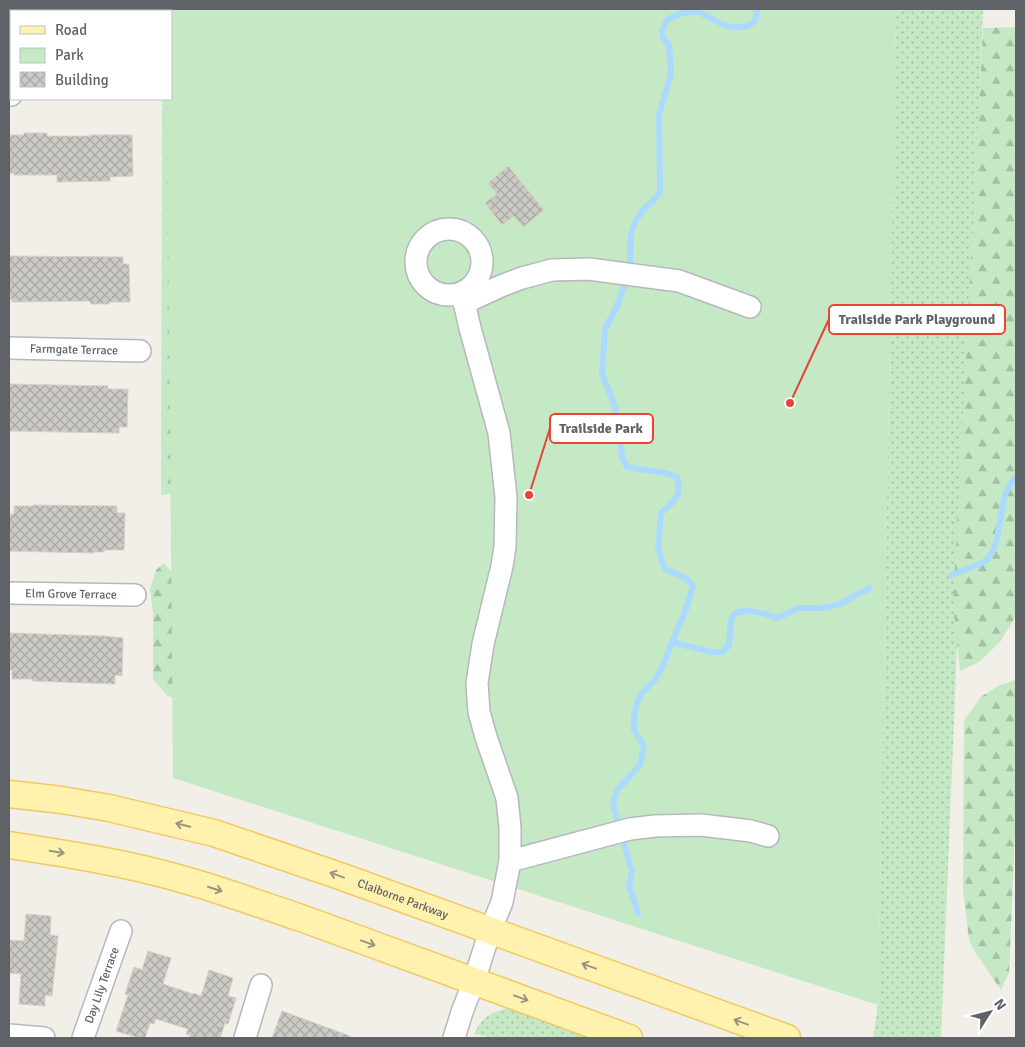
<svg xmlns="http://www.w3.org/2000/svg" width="1025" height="1047" font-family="Signika,sans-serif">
	<defs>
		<pattern id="grass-dots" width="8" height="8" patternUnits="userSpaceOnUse" patternTransform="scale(1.25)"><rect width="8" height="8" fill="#c5e8c5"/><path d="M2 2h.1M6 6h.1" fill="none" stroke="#a3c0a4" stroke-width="1.8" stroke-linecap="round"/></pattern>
		<pattern id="forest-firs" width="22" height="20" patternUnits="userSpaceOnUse" patternTransform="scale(1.25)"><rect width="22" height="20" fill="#c5e8c5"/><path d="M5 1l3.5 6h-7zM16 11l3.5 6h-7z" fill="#a3c0a4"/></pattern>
		<pattern id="building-cross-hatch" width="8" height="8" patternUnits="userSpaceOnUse" patternTransform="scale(1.25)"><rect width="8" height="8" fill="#cccac5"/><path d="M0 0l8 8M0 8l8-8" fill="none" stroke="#a9a8a4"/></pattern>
	</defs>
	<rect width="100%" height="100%" fill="#f1efe8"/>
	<g fill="url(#grass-dots)">
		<polygon points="896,9 983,9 941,1038 873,1038 878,1005"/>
		<path d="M507 1008 524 1012 597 1038H494L474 1034C483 1016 489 1014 507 1008Z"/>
	</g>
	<g fill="url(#forest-firs)">
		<polygon points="162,9 227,9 180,493 161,495 162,99 171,99 171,11 162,11"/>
		<polygon points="1016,27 1016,616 1000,642 979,662 960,671 953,604 983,28"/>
		<polygon points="164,563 176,577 183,701 168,696 153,680 153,612 150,589 156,570"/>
		<polygon points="1016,680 1016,811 1009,973 1001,990 975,952 969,940 963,889 964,720 982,696 1000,685"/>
	</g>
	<polygon fill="#c5e8c5" points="169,9 896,9 878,1005 173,778 168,212 168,99 171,99 171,11 169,11"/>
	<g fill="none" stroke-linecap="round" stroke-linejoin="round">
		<g stroke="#aadaff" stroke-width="6">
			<path d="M630 261C631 239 628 227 644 209 652 201 655 202 660 191L659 115 671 74 669 45 663 38 662 31 667 20 679 14 697 11 722 24 732 27H746L755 21 757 12 755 9"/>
			<path d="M625 283 617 306 605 329 602 374 613 401 617 415 622 457 627 467C645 471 660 470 677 477 683 496 674 501 661 513L658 548 664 568 687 579 693 586 685 612 672 642 663 666 655 680 640 695 634 715V730L644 746 640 765 617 790 613 804 632 872 629 886 638 913"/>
			<path d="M952 575C961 571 977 566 985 561 1005 546 996 491 1016 478"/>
			<path d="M672 642 711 652H723L729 645 731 619C733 617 734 614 736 613 746 608 767 614 777 618L799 608H822L841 604 852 597 870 588"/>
		</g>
	</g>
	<g fill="url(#building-cross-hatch)" stroke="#d6d1c6">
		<polygon points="24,133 47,133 47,136 90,136 90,135 132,135 133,176 110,177 110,181 57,182 57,175 14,175 14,173 9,173 9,135 24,135"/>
		<polygon points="508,166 544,210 523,227 514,216 502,225 485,203 497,194 488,183"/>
		<polygon points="9,256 123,257 123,264 129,264 130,302 109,302 109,304 91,304 90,301 12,302 12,299 9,299"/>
		<polygon points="9,384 108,386 108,389 128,389 127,427 119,427 119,433 9,431"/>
		<polygon points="33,505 117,506 117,513 125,513 124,550 104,550 104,552 94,552 94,553 9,551 9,514 14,514 14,506 33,506"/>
		<polygon points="9,633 104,636 123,638 122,676 115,675 115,684 32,681 32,679 12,679 12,670 9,670"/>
		<polygon points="26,914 51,916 50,935 58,936 52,996 45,995 45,1006 19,1004 21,974 9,973 9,940 24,941"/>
		<polygon points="148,951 171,958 163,984 193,994 194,993 201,996 209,970 233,978 228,996 236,998 228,1024 225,1023 220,1038 189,1038 190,1035 186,1034 188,1029 156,1019 154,1024 150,1023 145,1038 139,1038 116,1031 128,995 125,994 134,967 142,970"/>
		<polygon points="282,1011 350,1036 350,1038 272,1038"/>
	</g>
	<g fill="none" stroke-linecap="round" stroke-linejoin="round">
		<g stroke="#b5b8bc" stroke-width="24">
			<g id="minor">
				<polyline points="9,95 11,95"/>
				<circle cx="449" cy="262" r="33"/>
				<polyline points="464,303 501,286 522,278 552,270 589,269 679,281 750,307"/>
				<path id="s1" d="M9 348 140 351"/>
				<path id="s2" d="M9 593 135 595"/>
				<polyline points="510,861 630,829 655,826 701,825 751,831 768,836"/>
				<polyline points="9,1035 44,1038"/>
				<path id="s3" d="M83 1038 121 931"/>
				<polyline points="245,1038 261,985"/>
				<polyline points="454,1038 462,1012 474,981 490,931 502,902 510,861 510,828 507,798 486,737 479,712 477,683 483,644 502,566 505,547 506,497 499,433 470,328 462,293"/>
			</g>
		</g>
		<g stroke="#f2c960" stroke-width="29">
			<g id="major">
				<path id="s4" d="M9 794 62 800 109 808 214 833 337 875 787 1038"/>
				<path d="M9 845C68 854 127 863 185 880 224 891 262 905 301 918L629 1038"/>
			</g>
		</g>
		<use href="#minor" stroke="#fff" stroke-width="21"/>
		<use href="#major" stroke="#fff2af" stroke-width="26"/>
	</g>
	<defs><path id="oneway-shaft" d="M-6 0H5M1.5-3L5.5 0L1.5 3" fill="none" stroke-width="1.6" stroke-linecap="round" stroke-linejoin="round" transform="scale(1.25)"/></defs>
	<g stroke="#979581">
		<use href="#oneway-shaft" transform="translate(183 825) rotate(-166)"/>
		<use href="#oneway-shaft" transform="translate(57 852) rotate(9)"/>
		<use href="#oneway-shaft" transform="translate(337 875) rotate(-160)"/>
		<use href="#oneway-shaft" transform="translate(215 889) rotate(18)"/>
		<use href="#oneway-shaft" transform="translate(368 943) rotate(20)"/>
		<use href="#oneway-shaft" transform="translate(589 966) rotate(-160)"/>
		<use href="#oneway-shaft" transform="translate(521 998) rotate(20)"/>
		<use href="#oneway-shaft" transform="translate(741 1022) rotate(-160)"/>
	</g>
	<g text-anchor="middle" stroke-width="4" stroke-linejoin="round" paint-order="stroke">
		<g font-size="12" fill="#5f6368" stroke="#fff">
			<text dy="4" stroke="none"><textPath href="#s1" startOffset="65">Farmgate Terrace</textPath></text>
			<text dy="4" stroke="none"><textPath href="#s2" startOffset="62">Elm Grove Terrace</textPath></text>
			<text dy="4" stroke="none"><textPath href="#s4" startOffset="409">Claiborne Parkway</textPath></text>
			<text dy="4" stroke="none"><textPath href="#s3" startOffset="56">Day Lily Terrace</textPath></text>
		</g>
	</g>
	<path fill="none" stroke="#ea4335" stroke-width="2" d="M790 403L829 319M529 495L550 428"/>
	<g fill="#ea4335" stroke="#fff" stroke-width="2">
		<circle cx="790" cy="403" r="5"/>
		<circle cx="529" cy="495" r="5"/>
	</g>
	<g fill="#fff" stroke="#ea4335" stroke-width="2">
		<rect x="829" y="305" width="176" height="29" rx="5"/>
		<rect x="550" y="414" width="103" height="29" rx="5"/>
	</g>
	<g font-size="14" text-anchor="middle" font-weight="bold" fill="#5f6368">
		<text x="917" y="324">Trailside Park Playground</text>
		<text x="601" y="433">Trailside Park</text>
	</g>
	<rect width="1025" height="1047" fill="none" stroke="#5f6368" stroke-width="20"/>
	<rect x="10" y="10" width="162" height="90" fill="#ffffff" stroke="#bfc1c3"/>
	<rect x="20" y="26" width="25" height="8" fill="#fff2af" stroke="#bfc1c3"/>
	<text x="55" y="35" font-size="15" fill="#5f6368">Road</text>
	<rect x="20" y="48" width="25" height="15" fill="#c5e8c5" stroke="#bfc1c3"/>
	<text x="55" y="60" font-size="15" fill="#5f6368">Park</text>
	<rect x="20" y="72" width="25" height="15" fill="url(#building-cross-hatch)" stroke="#bfc1c3"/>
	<text x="55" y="85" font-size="15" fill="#5f6368">Building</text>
	<g transform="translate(990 1012) rotate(54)" stroke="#ffffff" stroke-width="4" paint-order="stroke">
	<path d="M0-4L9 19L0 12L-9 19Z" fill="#5f6368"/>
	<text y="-8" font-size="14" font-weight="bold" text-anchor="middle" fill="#5f6368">N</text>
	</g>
</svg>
